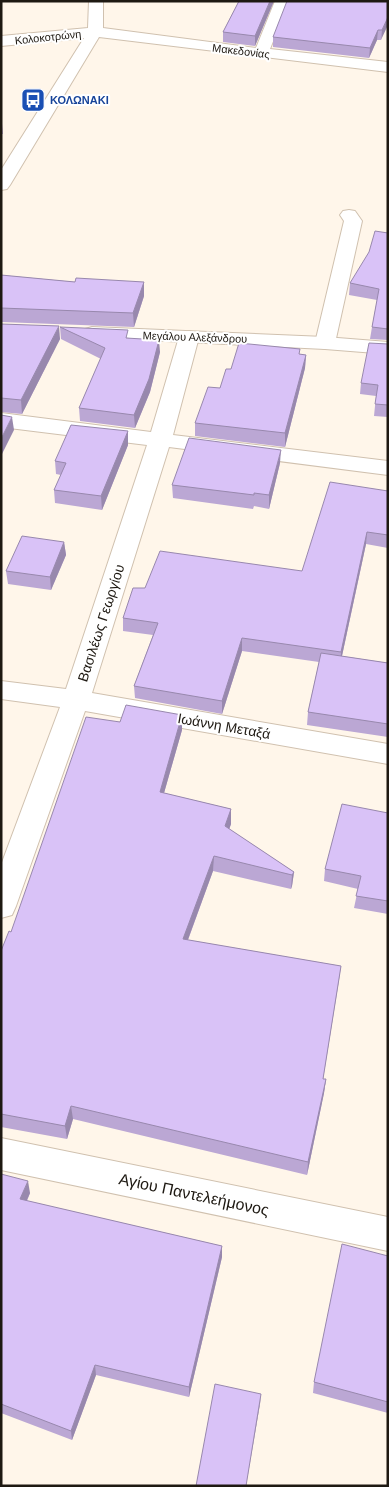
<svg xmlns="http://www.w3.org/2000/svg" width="389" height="1487" font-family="Arial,sans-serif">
	<rect width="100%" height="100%" fill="#fff6ea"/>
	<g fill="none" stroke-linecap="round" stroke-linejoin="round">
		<g stroke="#d0c1af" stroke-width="2">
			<g id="street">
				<polygon points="89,1 103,1 103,28 256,48 275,1 289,1 270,49 388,62 388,72 99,37 10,185 7,189 1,190 1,170 84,38 1,46 1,36 88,28"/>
				<polygon points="349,210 355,211 362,221 335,343 332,347 325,349 318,347 315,343 344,221 340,215 343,211"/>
				<polygon points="189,331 196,333 199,337 173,435 388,461 388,475 169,447 92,693 388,744 388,764 85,711 16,906 12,915 1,918 1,865 60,707 1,699 1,681 66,689 147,445 1,427 1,413 151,432 179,337 182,333"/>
				<polygon points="1,1138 388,1217 388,1251 1,1170"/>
			</g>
		</g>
		<g stroke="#d0c1af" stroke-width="2">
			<polygon id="secondary" points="92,327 325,337 388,342 388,354 325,349 85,337 82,333 85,329"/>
		</g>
		<use href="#street" fill="#fff" fill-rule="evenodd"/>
		<use href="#secondary" fill="#fff" fill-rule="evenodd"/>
	</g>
	<g fill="#bba7d4">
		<polygon points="239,1 274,1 255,46 223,42 223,32"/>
		<polygon points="388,1 381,40 377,40 369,58 273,47 273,37"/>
		<polygon points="1,121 2,124 3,134 1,134"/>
		<polygon points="388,233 388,340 370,339 372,327 377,300 349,295 350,283"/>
		<polygon points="1,275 75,282 144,282 144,296 134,327 1,322"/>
		<polygon points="1,324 60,339 22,414 1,412"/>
		<polygon points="60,327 129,338 160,352 150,392 135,428 80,421 79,408 101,359 61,339"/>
		<polygon points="388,344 388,417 374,416 376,396 360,394 361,383"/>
		<polygon points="300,354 306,355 305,368 285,447 195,436 195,423 220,388 231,369"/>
		<polygon points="128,431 128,445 102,510 55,503 54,490 61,475 56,474 55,461"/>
		<polygon points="280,463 269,509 254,506 253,509 173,498 172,485"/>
		<polygon points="388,491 388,548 366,544 342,656 388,663 388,737 307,725 308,712 319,662 242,651 222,714 135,698 134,686 153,635 123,631 123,618 145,588 302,571"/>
		<polygon points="64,542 66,555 51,590 8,584 6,571"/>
		<polygon points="120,722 182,730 164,793 231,809 231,824 229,829 294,872 292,886 291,889 213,871 188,940 341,966 323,1079 326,1079 324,1093 307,1175 73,1119 67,1139 1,1127 1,951"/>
		<polygon points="388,813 388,914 354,908 358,889 324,881 325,869"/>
		<polygon points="1,1174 30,1193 27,1201 222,1246 222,1257 189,1397 96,1375 72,1440 1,1413"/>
		<polygon points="388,1256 388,1413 313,1393 314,1382"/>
	</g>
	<g fill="#9888ad">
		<polygon points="270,1 274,1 255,46 255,36"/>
		<polygon points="388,17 388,25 381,40 382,30"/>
		<polygon points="378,30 377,40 369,58 370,48"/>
		<polygon points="144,282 144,296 134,327 133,313"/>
		<polygon points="59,326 60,339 22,414 21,400"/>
		<polygon points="159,340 160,352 150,392 135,428 134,415"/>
		<polygon points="306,355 305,368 285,447 285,433"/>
		<polygon points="12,417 14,430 1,456 1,439"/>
		<polygon points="128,431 128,445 102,510 101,496"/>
		<polygon points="281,450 280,463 269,509 269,495"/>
		<polygon points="367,532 366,544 340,665 341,652"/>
		<polygon points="64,542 66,555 51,590 50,577"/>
		<polygon points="242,638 242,651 222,714 222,701"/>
		<polygon points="182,715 182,730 160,807 160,792"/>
		<polygon points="231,809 231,824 225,841 225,826"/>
		<polygon points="214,856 213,871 183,953 183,939"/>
		<polygon points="294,872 292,886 291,889 292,875"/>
		<polygon points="341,966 339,980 321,1092 323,1079"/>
		<polygon points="326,1079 324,1093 307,1175 308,1162"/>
		<polygon points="71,1106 73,1119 67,1139 65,1126"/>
		<polygon points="28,1181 30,1193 22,1211 20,1199"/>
		<polygon points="222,1246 222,1257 189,1397 189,1387"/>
		<polygon points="95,1365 96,1375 72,1440 71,1431"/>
		<polygon points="261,1394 260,1404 246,1486"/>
	</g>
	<g fill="#d9c2f7" stroke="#9888ad">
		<polygon points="239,1 270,1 255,36 223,32"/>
		<polygon points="287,1 388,1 388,17 382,30 378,30 370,48 273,37"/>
		<polygon points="375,231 388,233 388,329 372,327 379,289 350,283 369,252"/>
		<polygon points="1,275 75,282 76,278 144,282 133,313 1,308"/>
		<polygon points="1,324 59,326 21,400 1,398"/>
		<polygon points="60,327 128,330 126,338 159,340 149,379 134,415 79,408 105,348"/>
		<polygon points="239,343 300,349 299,354 306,355 285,433 195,423 208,387 220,388 226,369 231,369"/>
		<polygon points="369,343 388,344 388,405 375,404 378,385 361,383"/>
		<polygon points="1,415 12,417 1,439"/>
		<polygon points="71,425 128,431 101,496 54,490 66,463 55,461"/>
		<polygon points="189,438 281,450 269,495 254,493 254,495 172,485"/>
		<polygon points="330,482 388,491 388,535 367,532 341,652 242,638 222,701 134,686 158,623 123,618 133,588 145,588 160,551 302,571"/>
		<polygon points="22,536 64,542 50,577 6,571"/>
		<polygon points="321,653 388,663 388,724 308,712"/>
		<polygon points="126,705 182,715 160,792 231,809 225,826 294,872 292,875 214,856 183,939 341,966 323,1079 326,1079 308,1162 71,1106 65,1126 1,1114 1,951 9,931 11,932 86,717 120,722"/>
		<polygon points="342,804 388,813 388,901 356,896 361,876 325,869"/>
		<polygon points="1,1174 28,1181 20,1199 222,1246 189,1387 95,1365 71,1431 1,1404"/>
		<polygon points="342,1244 388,1256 388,1402 314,1382"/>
		<polygon points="215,1384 261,1394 246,1486 196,1486"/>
	</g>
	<defs>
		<g id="bus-square" transform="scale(1.25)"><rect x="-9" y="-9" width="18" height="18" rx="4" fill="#1a4fb4" stroke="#fff"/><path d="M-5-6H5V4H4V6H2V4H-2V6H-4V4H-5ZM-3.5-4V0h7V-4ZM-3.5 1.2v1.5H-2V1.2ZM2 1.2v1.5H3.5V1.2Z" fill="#fff"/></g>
	</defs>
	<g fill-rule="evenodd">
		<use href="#bus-square" x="33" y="100"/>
	</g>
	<g text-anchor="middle" stroke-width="4" stroke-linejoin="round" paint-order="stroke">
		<g font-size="11" fill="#1e1912" stroke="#fff">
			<text transform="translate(48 37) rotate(-6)" y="4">Κολοκοτρώνη</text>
			<text transform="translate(241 51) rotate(7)" y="4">Μακεδονίας</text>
			<text transform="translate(195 337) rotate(2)" y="4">Μεγάλου Αλεξάνδρου</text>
		</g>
		<g font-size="11" font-weight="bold" fill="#164399" stroke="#fff" text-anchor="start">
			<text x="50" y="104">ΚΟΛΩΝΑΚΙ</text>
		</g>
		<g font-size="14" fill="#1e1912" stroke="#fff">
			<text transform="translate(101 623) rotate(-72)" y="5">Βασιλέως Γεωργίου</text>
			<text transform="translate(224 726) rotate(10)" y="5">Ιωάννη Μεταξά</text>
		</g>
		<g font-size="16" fill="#1e1912" stroke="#fff">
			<text transform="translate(194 1194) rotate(12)" y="6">Αγίου Παντελεήμονος</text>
		</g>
	</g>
	<rect width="389" height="1487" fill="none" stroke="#1e1912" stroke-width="5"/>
</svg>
